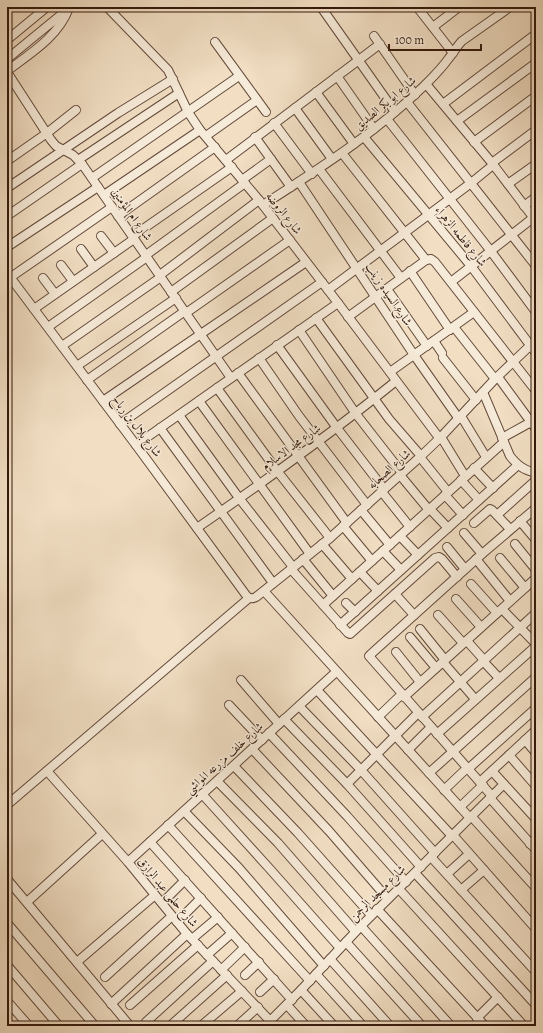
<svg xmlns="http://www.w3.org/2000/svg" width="543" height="1033" font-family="Alegreya,Amiri,serif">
	<rect width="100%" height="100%" fill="#f1dec3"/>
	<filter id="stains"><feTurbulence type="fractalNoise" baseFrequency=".005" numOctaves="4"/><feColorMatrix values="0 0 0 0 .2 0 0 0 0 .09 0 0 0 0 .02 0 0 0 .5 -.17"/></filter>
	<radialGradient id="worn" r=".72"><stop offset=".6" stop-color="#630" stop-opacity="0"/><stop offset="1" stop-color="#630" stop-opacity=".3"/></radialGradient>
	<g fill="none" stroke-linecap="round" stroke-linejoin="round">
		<g stroke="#634a3a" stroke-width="10">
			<g id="minor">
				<polyline points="107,7 168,70 188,112 200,130 259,200 338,303 440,439"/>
				<polyline points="321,7 395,112"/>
				<polyline points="417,7 453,53"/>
				<polyline points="433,27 459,7"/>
				<polyline points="374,36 415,95"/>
				<polyline points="7,40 47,7"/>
				<polyline points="215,42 266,112"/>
				<polyline points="7,59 68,9"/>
				<path d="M7 71C31 53 58 37 69 8"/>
				<polyline points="7,72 51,140 56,146 73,155 82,164 231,378"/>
				<polyline points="337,76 374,129"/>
				<polyline points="426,84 492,163 536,221"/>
				<polyline points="316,92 354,144"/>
				<polyline points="407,102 536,266"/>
				<polyline points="443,104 536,34"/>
				<polyline points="295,108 332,159"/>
				<polyline points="387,119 490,250 536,312"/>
				<polyline points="457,121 536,63"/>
				<polyline points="274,123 312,174"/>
				<polyline points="47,133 76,110"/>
				<polyline points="206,136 257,100"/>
				<polyline points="255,137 291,187"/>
				<polyline points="364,137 471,266 536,353"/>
				<polyline points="474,142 536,96"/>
				<polyline points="342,153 426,260"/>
				<polyline points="78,160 179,93"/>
				<polyline points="226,160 380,44"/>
				<polyline points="7,161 47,133"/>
				<polyline points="492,163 536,130"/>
				<polyline points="319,169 401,278"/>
				<polyline points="92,178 239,76"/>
				<polyline points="242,180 271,159"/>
				<polyline points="299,182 414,355 459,419"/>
				<polyline points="508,184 536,164"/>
				<polyline points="7,188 118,113 173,79"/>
				<polyline points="104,195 200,130"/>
				<path d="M263 205C319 169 377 132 425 85 433 77 442 68 449 58 454 52 457 46 462 41L510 7"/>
				<polyline points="524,206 536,197"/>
				<polyline points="7,216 82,164"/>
				<polyline points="118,216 215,147"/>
				<polyline points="101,236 114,253"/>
				<polyline points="133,236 232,167"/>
				<polyline points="7,247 98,187"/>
				<polyline points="81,249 94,267"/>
				<polyline points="146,255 245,183"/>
				<polyline points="61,265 73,281"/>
				<polyline points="410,271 450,330"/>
				<path d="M7 273 136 445 246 595C249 599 252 599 256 597L330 538 420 457 441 437 495 379 536 340"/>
				<polyline points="160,275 259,200"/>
				<polyline points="11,277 112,207"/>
				<polyline points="43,278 55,294"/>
				<polyline points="451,282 533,218"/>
				<polyline points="387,289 427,346"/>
				<polyline points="328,290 471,183 493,165"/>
				<polyline points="171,292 273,218"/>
				<polyline points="34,309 134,239"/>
				<polyline points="186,313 290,240"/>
				<polyline points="348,317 426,260 431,259 435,262 536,391"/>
				<polyline points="316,318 389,419 421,456"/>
				<polyline points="48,327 147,257"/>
				<polyline points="454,327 495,379"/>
				<polyline points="299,330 356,414 402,473"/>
				<polyline points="434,341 442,353"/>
				<polyline points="277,345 337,428 384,489"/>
				<polyline points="62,346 161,277"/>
				<polyline points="259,358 299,416 367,505"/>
				<polyline points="443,358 476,400"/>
				<polyline points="77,366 176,298"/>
				<polyline points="390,372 474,312"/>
				<polyline points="238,373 347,523"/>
				<polyline points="498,377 536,429"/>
				<polyline points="87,380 185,311"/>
				<polyline points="217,388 278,472 330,538"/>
				<path d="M483 392 510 456C518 466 524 470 536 473"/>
				<polyline points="103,401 306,262"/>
				<polyline points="199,401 310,554"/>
				<polyline points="179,415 239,498 293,567"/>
				<polyline points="461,416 486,457"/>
				<polyline points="120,424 322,282"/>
				<polyline points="160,428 273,583"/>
				<polyline points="441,437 465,476"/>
				<polyline points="502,438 531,422"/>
				<polyline points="136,445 338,303"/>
				<polyline points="420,457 448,492"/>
				<polyline points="474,468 493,488"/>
				<polyline points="400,475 429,510"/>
				<polyline points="461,480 479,500"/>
				<polyline points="382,492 410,527"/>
				<polyline points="445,495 463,515"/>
				<polyline points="430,509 448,528"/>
				<polyline points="361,510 390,545"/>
				<polyline points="497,515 536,480"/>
				<polyline points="520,521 536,540"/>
				<polyline points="474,523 490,509 492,510 510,529"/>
				<polyline points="343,526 372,561"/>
				<path d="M197 528C265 481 332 433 396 381"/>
				<polyline points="464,533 482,554"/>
				<polyline points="400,536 418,555"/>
				<polyline points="322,544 352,579"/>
				<polyline points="515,544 536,570"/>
				<polyline points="447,547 465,569"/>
				<polyline points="383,551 401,570"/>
				<polyline points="500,558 525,588"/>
				<polyline points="303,559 333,596"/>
				<polyline points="476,559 510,601"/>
				<polyline points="291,569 348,633 350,634 435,558 439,557 442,559 457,577"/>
				<polyline points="360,572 378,591"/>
				<polyline points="471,584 497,613"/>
				<polyline points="264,591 470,818"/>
				<polyline points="395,594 414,615"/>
				<polyline points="456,599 481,627"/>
				<polyline points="346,603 355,612"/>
				<polyline points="323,605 504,442"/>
				<polyline points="502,609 536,644"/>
				<polyline points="438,615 463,643"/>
				<polyline points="340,625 518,465"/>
				<polyline points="420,629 445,660"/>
				<polyline points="410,637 436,668"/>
				<polyline points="467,641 484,660"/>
				<polyline points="396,652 420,682"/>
				<polyline points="483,661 499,678"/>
				<polyline points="443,662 475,699"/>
				<polyline points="241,680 279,724"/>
				<polyline points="317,690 452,836"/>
				<polyline points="404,697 536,578"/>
				<polyline points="229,705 262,740"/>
				<polyline points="299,706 361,770 435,853"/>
				<polyline points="378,717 402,694"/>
				<polyline points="422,717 536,613"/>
				<polyline points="284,719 347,784 421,867"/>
				<polyline points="269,733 347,816 406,882"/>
				<polyline points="437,734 536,646"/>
				<polyline points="525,740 536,753"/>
				<polyline points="252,749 329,831 388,899"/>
				<polyline points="408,750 431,727"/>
				<polyline points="509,755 536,786"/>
				<polyline points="234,766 298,833 371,915"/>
				<polyline points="468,769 536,708"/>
				<polyline points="47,771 128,862 187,934 275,1026"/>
				<polyline points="492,771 536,819"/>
				<polyline points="429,773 536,677"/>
				<polyline points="217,781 278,843 355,931"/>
				<polyline points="480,782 536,730"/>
				<polyline points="347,784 418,713"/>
				<polyline points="444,790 467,768"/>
				<polyline points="202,794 269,868 340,948"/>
				<polyline points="492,796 369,656 371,654 482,554 536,508"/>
				<polyline points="490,798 536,850"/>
				<polyline points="7,805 249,598"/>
				<polyline points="460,807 483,785"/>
				<polyline points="184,811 239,868 324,966"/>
				<polyline points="472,817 536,888"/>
				<polyline points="168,825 310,981"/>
				<polyline points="453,835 536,929"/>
				<polyline points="150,842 292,1000"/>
				<polyline points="530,844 536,838"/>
				<polyline points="431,857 536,972"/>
				<polyline points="128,862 336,672"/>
				<polyline points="415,873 536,1005"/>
				<polyline points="447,874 469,854"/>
				<polyline points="7,879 130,1026"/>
				<polyline points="398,888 524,1026"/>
				<polyline points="461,890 484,870"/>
				<polyline points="27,902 102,834"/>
				<polyline points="162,903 185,880"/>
				<polyline points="377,909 485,1026"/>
				<polyline points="177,922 201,898"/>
				<polyline points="7,923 95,1026"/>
				<polyline points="361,926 451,1026"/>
				<polyline points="192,939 218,917"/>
				<polyline points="346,942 422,1026"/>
				<polyline points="207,955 232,933"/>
				<polyline points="330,959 390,1026"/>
				<polyline points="77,962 155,895"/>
				<polyline points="7,965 59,1026"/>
				<polyline points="221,970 245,947"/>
				<polyline points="316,974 363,1026"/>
				<polyline points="245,975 259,962"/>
				<polyline points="105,977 172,916"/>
				<polyline points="301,990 334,1026"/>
				<polyline points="260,992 274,979"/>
				<polyline points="7,1001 29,1026"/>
				<polyline points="111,1004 187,934"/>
				<polyline points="130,1005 198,945"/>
				<polyline points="287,1005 306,1026"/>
				<polyline points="477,1018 498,997"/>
				<polyline points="270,1021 301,990 361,926 504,784"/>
				<polyline points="146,1022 213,961"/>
				<polyline points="170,1026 227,975"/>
				<polyline points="201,1026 242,991"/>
				<polyline points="237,1026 258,1007"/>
			</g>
		</g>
		<use href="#minor" stroke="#f6ead8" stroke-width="8"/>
	</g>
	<g text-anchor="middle" stroke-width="3" stroke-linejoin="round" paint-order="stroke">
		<g font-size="12" fill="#34190c" stroke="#f6ead8">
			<text transform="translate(385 103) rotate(-40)" y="4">شارع ابو بكر الصديق</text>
			<text transform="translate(284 213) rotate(52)" y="4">شارع الروضه</text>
			<text transform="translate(132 214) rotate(55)" y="4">شارع ام المؤمنين</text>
			<text transform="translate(461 236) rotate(51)" y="4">شارع فاطمه الزهراء</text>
			<text transform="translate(389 294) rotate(56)" y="4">شارع السيده زينب</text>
			<text transform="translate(137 426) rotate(53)" y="4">شارع بلال بن رباح</text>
			<text transform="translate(291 447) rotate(-36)" y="4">شارع مجد الاسلام</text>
			<text transform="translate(389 469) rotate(-42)" y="4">شارع الصحابه</text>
			<text transform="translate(224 758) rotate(-42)" y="4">شارع خلف مزرعه المواشي</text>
			<text transform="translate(168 892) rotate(50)" y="4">شارع حلمى عبد الرازق</text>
			<text transform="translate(377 893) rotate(-45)" y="4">شارع مسجد الرحمن</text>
		</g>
	</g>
	<rect width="543" height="1033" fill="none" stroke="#f1dec3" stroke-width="24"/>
	<rect x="8" y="8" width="527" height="1017" fill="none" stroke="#34190c" stroke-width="2"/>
	<rect x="12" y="12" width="519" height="1009" fill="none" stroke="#34190c"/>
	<path d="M389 44v6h92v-6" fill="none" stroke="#34190c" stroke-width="2"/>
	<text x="395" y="44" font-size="12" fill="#34190c" stroke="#f6ead8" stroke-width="3" paint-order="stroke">100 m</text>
	<rect width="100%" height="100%" filter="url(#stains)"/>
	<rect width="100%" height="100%" fill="url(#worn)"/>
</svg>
